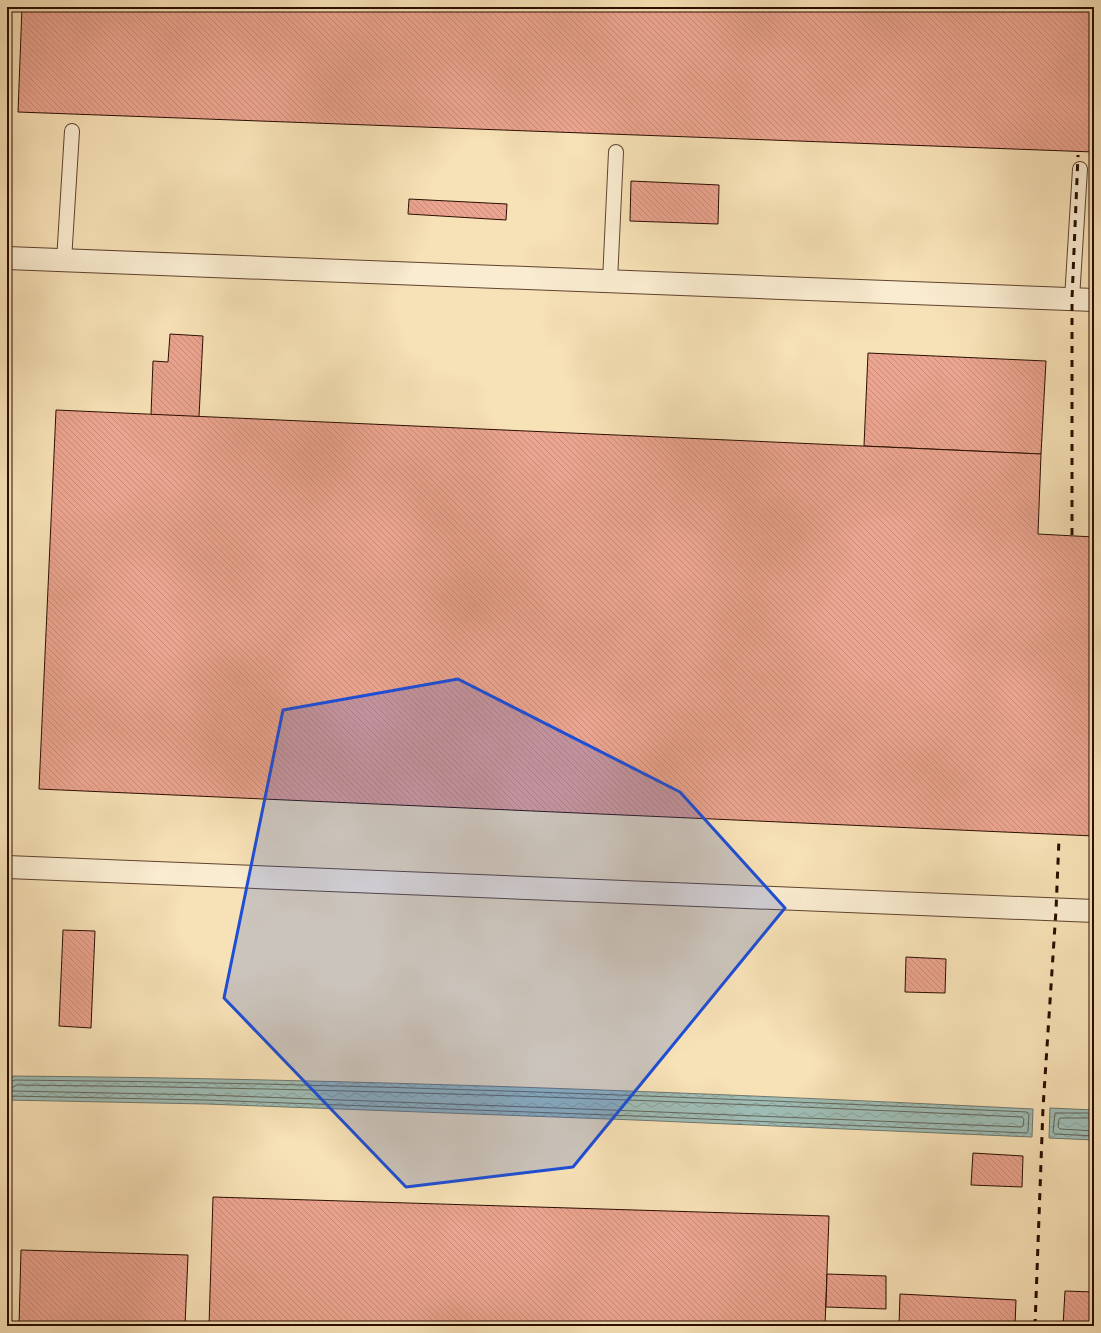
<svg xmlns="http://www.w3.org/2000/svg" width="1101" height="1333" font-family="'IM FELL Great Primer',serif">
	<defs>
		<pattern id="water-waves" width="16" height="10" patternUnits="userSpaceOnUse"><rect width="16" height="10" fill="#9ebcb4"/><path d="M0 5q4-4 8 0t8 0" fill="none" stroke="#88a099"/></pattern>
		<pattern id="building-back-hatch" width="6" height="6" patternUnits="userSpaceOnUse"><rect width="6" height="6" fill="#eba48f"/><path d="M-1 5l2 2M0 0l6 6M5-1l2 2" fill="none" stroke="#ca8c7a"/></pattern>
	</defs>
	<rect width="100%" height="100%" fill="#f7e1b6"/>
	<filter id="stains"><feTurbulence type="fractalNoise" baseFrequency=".005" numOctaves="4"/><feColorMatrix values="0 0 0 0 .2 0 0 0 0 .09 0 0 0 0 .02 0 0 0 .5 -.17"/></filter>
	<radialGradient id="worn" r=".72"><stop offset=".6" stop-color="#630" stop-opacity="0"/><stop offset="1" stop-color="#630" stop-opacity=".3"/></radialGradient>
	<g fill="url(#water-waves)" stroke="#70766c">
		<path d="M13 1076C353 1079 694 1092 1033 1109L1032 1137 635 1120 206 1104 7 1100V1081Z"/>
		<polygon points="1050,1108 1094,1110 1094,1140 1049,1138"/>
	</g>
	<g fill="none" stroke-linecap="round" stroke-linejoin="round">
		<g stroke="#65655a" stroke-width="1">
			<path d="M7 1083 15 1080C353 1083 690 1097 1027 1112L1029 1115 1028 1131 1026 1133 636 1116 206 1100 7 1096"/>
			<path d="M17 1085C352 1088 687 1101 1022 1117L1024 1119 1023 1126 1021 1127 636 1111 207 1095 12 1091V1088Z"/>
			<polyline points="1094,1113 1055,1113 1053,1132 1055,1134 1094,1136"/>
			<polyline points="1094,1118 1060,1118 1059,1119 1058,1127 1060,1129 1094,1131"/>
		</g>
	</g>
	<g fill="url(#building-back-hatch)" stroke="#2c0e00">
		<polygon points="22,7 1094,7 1094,152 18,112"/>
		<polygon points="631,181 719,185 718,224 630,221"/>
		<polygon points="409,199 507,204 506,220 408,214"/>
		<polygon points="170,334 203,336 199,417 151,415 153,361 168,362"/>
		<polygon points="868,353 1046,361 1041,454 864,446"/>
		<polygon points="56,410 1041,454 1038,534 1094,537 1094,836 39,789"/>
		<polygon points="63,930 95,931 91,1028 59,1026"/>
		<polygon points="906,957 946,959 945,993 905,992"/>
		<polygon points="973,1153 1023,1156 1022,1187 971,1185"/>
		<polygon points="213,1197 829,1216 825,1326 209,1326"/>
		<polygon points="21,1250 188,1255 185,1326 19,1326"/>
		<polygon points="827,1274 886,1276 886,1309 826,1307"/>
		<polygon points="1065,1291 1094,1292 1094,1326 1063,1326"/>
		<polygon points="900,1294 1016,1300 1015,1326 899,1326"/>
	</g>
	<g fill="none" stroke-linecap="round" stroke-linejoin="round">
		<g stroke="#5f432e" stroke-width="16">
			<g id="service">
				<polyline points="64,261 72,131"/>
				<polyline points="610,281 616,152"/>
				<polyline points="1072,299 1080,169"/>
			</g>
		</g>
		<g stroke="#5f432e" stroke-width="24">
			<g id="minor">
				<polyline points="7,258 1094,300"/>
				<polyline points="7,867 1094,911"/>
			</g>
		</g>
		<use href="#service" stroke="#faecd0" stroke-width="14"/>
		<use href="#minor" stroke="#faecd0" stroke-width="22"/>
		<g stroke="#2c0e00" stroke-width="3" stroke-dasharray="7 7" stroke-linecap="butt">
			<polyline points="1072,535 1072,299 1078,155"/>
			<polyline points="1035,1326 1043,1108 1056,910 1059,839"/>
		</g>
	</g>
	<path fill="#1d4ed8" fill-opacity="0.2" stroke="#1d4ed8" stroke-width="3" stroke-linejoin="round" d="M458 679 680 792 785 908 573 1167 406 1187 224 998 283 710Z"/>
	<rect width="1101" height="1333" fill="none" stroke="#f7e1b6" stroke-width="24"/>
	<rect x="8" y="8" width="1085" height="1317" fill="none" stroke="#2c0e00" stroke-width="2"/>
	<rect x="12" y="12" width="1077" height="1309" fill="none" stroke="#2c0e00"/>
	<rect width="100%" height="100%" filter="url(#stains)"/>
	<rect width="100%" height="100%" fill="url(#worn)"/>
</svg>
